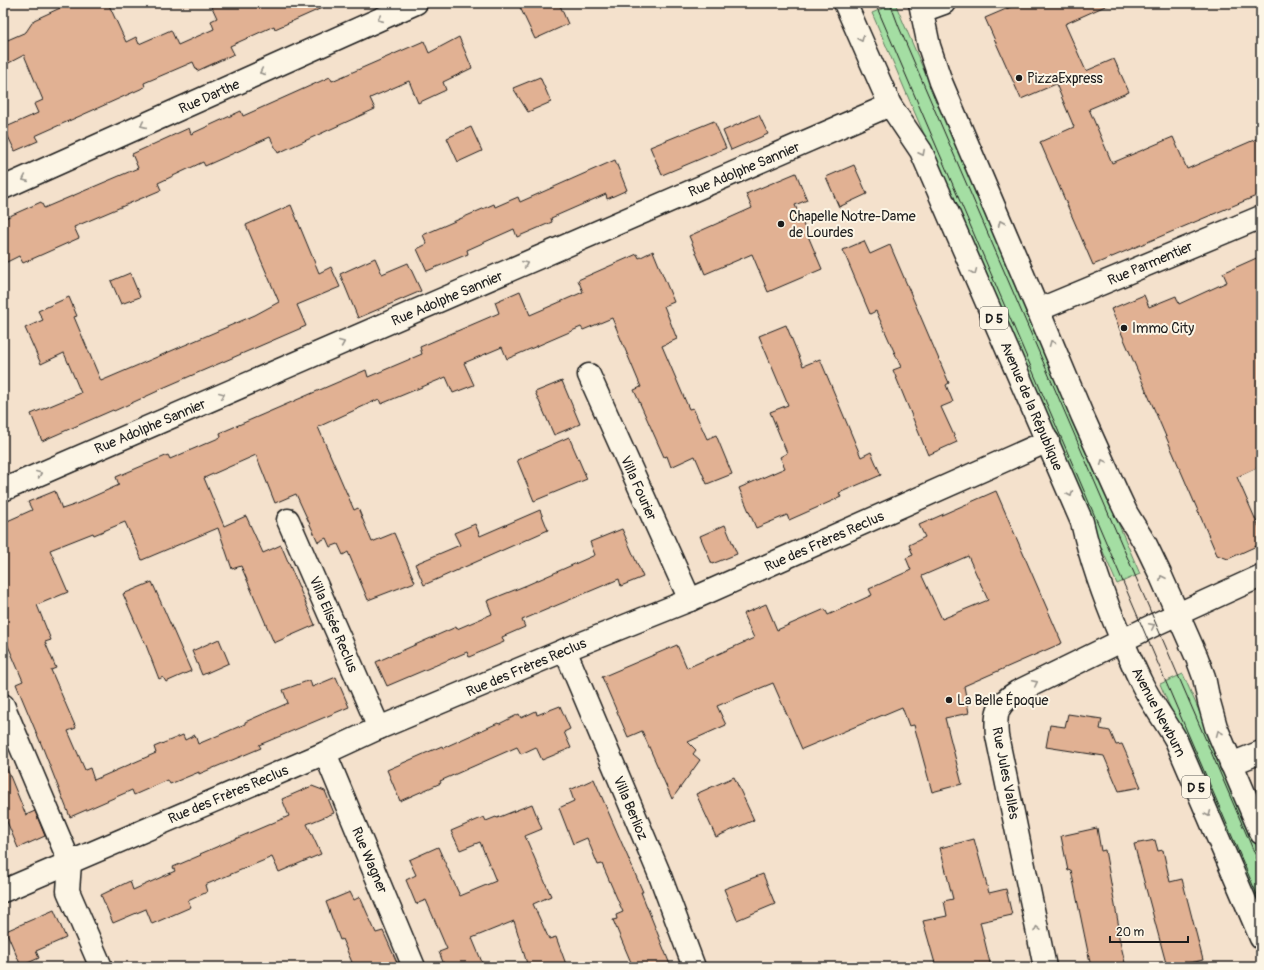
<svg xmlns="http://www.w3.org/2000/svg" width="1264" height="970" font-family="Pangolin,sans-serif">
	<rect width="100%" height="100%" fill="#f4e1cc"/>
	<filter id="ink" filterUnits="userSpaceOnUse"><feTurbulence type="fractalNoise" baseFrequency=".025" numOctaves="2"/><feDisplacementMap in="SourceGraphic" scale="8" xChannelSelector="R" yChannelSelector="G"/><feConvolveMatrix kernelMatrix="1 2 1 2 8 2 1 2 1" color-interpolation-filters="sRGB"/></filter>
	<g filter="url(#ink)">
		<g fill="#a4dea3" stroke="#607d60">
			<polygon points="895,3 1140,574 1117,584 872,13"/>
			<polygon points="1183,674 1261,854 1261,919 1160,684"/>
		</g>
		<g fill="#e1b193" stroke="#1c1c1c" fill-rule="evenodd">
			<polygon points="71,3 108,3 126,42 136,37 139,44 171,30 178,45 214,29 211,21 217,18 210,3 333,3 275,29 274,26 230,46 234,54 197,71 193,62 144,83 145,87 35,136 38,141 15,151 4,128 38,113 34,104 43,100 24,55 3,66 3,42 26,32 34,20"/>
			<polygon points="518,3 559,3 568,24 535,39"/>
			<polygon points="1020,3 1112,3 1065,24 1086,71 1114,59 1129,92 1089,109 1112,163 1173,137 1187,169 1261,137 1261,194 1093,265 1040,142 1074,127 1056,84 1021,99 985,18"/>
			<polygon points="459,37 472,68 443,82 446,90 418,103 409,81 370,98 375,109 278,153 270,137 205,166 203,162 158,183 161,190 74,227 79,238 23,263 19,256 3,264 3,219 41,202 44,208 138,168 132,154 189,128 191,134 241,111 243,116 330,77 332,81 424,41 429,53"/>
			<polygon points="540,77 551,102 528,112 513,88"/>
			<polygon points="759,115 768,134 731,150 723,131"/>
			<polygon points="714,121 726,148 662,175 650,147"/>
			<polygon points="471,127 482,151 458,162 447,138"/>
			<polygon points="615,160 627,190 607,199 606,194 551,218 552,222 517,237 514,229 467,250 468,254 427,271 417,249 427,244 423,235 494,204 495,207 518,197 520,202"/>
			<polygon points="854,165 867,194 839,207 826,177"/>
			<polygon points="796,173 807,200 795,205 822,269 768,292 752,254 705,274 689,236 752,208 746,194"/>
			<polygon points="291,205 319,273 331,267 340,287 297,305 306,326 158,390 158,391 114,411 113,410 42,441 31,414 81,393 64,353 41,364 25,328 43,320 38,311 69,297 77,316 74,317 101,381 255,315 279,302 246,225"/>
			<polygon points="864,241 870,254 890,245 949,383 946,385 953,402 941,407 957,442 928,455 893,370 901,367 876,311 870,314 843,250"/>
			<polygon points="653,251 674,302 664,306 677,339 662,346 689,409 693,408 707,439 716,435 732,474 707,484 695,456 671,467 667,456 664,457 634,390 641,387 612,318 583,330 581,327 507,359 502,347 464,363 474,385 453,393 446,377 381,404 379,399 318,427 354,510 358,508 372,542 394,533 415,582 368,600 348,552 343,555 338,544 330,547 326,538 318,542 296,494 275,503 256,455 204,478 224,526 246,516 263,553 281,545 315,625 274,643 241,566 232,569 218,528 142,560 125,522 94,535 93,533 50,550 68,592 37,605 51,640 45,642 56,668 51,670 76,728 68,731 85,770 90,768 94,780 156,753 154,747 183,735 185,740 195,735 198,744 245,724 245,722 288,703 283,690 310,680 312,687 336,677 349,707 259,745 261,748 199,774 199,772 170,784 168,780 134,795 132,790 70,817 44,751 16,684 23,681 3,634 3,523 32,510 28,502 55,491 62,509 74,505 119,485 116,477 168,455 170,459 221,437 220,433 366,370 368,377 422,354 420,347 499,313 495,302 520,291 530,315 583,292 578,280 637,254 639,258"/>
			<polygon points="1261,256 1261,466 1237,477 1261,532 1261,544 1228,559 1217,555 1111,309 1144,295 1149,307 1176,296 1179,304 1227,282 1223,273"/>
			<polygon points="375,258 382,274 408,263 421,291 358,318 340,274"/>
			<polygon points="130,273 140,297 121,304 111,281"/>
			<polygon points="786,325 803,366 820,359 861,457 871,452 881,475 839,493 841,497 789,520 787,515 756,528 739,488 785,468 780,457 787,453 770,412 788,405 759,336"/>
			<polygon points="562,381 580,424 554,435 535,392"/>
			<polygon points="569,437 587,479 534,501 517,460"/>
			<path d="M996 491 1062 643 964 686 969 713 945 718 962 784 932 792 914 725 909 726 902 707 802 749 773 683 717 706 726 725 688 742 696 750 693 754 700 760 672 799 642 731 628 737 602 677 677 645 687 668 754 638 743 614 766 604 777 630 825 609 828 615 872 595 869 589 911 570 906 558 913 555 909 545 925 537 919 525ZM968 556 988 600 942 619 922 576Z"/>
			<polygon points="540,510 548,530 424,585 415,564 460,545 454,533 475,524 480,536"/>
			<polygon points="725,525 737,554 712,564 700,536"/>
			<polygon points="622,529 643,577 621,586 619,579 522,620 525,627 502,637 504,642 469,657 467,652 387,686 376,662 456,627 457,629 492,614 487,601 527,585 595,555 590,542"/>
			<polygon points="152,582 191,671 166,682 163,677 159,679 144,640 143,640 123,594"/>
			<polygon points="219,639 229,663 202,675 192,651"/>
			<polygon points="560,706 570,729 564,732 571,748 542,760 536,747 521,754 517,747 440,781 441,783 400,801 387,770 442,746 443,748 498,723 499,724 519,714 521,718 536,711 537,715"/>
			<polygon points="1068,714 1102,719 1100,729 1110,731 1116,745 1122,744 1141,787 1119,791 1104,756 1046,747 1050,725 1065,727"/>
			<polygon points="3,759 26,815 35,811 45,836 18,848 3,812"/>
			<polygon points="734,777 754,820 716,837 696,794"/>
			<polygon points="594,779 643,892 641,892 671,967 633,967 613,920 617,919 616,915 623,912 602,864 598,865 587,838 573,844 559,808 574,801 570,790"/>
			<polygon points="312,786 325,791 334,813 307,824 321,854 279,872 272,857 205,885 207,892 188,901 191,907 152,924 146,909 113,923 101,895 130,881 133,890 175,871 173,867 201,855 200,854 289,816 282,799"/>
			<polygon points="532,804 542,829 525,836 551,896 533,904 549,939 556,937 567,967 528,967 514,921 472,938 484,967 445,967 439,952 447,949 426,900 416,904 406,880 416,875 409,860 438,847 460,896 496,881 480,842 460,850 451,831 484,817 486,821 496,817 497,818"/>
			<polygon points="1097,828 1101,851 1105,850 1120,933 1118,933 1126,967 1091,967 1071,870 1068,871 1061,836"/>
			<polygon points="974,839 989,893 1006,889 1012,915 980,922 991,967 936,967 923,921 947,916 944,901 953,899 940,848"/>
			<polygon points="1155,840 1158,851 1163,850 1170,882 1182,879 1203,960 1173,967 1167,967 1134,844"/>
			<polygon points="763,874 775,904 737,920 724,889"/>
			<polygon points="350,892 354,900 360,897 376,933 383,931 399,967 354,967 342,939 340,940 326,902"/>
			<polygon points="54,910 66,938 36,951 39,958 21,966 6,931"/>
		</g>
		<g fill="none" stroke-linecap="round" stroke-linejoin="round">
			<g stroke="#1c1c1c" stroke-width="25">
				<g id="street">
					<polyline points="922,11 944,3"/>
					<polyline points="3,188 416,3"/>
					<polyline points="1038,310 1261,217"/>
					<polyline points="589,375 690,600"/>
					<polyline points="3,490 890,105"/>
					<polyline points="288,520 379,728"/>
					<polyline points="565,650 659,873 694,967"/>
					<polyline points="3,705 70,863 68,891 101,967"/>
					<polyline points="325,753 414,967"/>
					<polyline points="1231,764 1261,752"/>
					<polyline points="3,891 325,753 379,728 565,650 690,600 1048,441"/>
					<path d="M1045 967 997 736C995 713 996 705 1017 692L1156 624 1261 576"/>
				</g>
			</g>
			<g stroke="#1c1c1c" stroke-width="25">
				<g id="primary">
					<path d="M845 3 890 105 921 151 1082 522C1091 562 1105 600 1121 638 1128 653 1134 668 1141 682 1151 703 1165 720 1176 740L1261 938"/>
					<polyline points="920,3 929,46 941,82 1038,310 1082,415 1118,495 1127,514 1146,545 1160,574 1197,658 1204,677 1209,702 1216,727 1261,833"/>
				</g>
			</g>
			<use href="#street" stroke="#fcf5e5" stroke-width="22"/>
			<use href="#primary" stroke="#fcf5e5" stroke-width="22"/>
			<g stroke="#1c1c1c" stroke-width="1">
				<polyline points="875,3 1261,904"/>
				<polyline points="890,3 899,27 1261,868"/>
			</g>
		</g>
		<defs><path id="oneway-chevron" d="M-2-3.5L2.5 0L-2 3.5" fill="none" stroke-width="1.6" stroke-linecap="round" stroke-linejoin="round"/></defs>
		<g stroke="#97938b">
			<use href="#oneway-chevron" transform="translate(380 19) rotate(156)"/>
			<use href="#oneway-chevron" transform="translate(861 39) rotate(67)"/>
			<use href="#oneway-chevron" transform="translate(262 72) rotate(156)"/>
			<use href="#oneway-chevron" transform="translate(143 125) rotate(156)"/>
			<use href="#oneway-chevron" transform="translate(922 153) rotate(63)"/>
			<use href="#oneway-chevron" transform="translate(25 179) rotate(156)"/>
			<use href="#oneway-chevron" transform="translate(1001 223) rotate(-113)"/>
			<use href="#oneway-chevron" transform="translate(525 264) rotate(-23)"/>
			<use href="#oneway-chevron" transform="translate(974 272) rotate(67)"/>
			<use href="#oneway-chevron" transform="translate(342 343) rotate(-23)"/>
			<use href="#oneway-chevron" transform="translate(1052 343) rotate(-112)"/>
			<use href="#oneway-chevron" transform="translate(222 395) rotate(-23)"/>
			<use href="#oneway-chevron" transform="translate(1103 462) rotate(-114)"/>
			<use href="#oneway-chevron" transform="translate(39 474) rotate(-23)"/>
			<use href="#oneway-chevron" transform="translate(1070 494) rotate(67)"/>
			<use href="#oneway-chevron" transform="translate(1162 578) rotate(-115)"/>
			<use href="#oneway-chevron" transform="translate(1152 626) rotate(-26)"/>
			<use href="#oneway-chevron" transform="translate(1035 683) rotate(-26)"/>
			<use href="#oneway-chevron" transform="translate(1219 733) rotate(-112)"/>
			<use href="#oneway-chevron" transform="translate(1208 814) rotate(67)"/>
			<use href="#oneway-chevron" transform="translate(1037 929) rotate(-102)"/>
		</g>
	</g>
	<g fill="#1c1c1c" stroke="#fcf5e5" stroke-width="1.5">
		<circle cx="1019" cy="78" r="4"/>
		<circle cx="781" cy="224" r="4"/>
		<circle cx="1124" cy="328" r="4"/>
		<circle cx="949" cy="700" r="4"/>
	</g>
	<g text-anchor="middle" stroke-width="4" stroke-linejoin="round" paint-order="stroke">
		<g fill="#fcf5e5" stroke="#5f5d58" stroke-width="1">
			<rect x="980" y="307" width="28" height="22" rx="3"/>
			<rect x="1182" y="776" width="28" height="22" rx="3"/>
		</g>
		<g font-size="13" font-weight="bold" fill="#1c1c1c">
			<text x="994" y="323">D 5</text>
			<text x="1196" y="792">D 5</text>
		</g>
		<g font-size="14" fill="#1c1c1c" stroke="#fcf5e5" text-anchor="start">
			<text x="1027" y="83">PizzaExpress</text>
			<text x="789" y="221">Chapelle Notre-Dame<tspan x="789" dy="16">de Lourdes</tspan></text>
			<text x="1132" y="333">Immo City</text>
			<text x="957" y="705">La Belle Époque</text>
		</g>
		<g font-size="14" fill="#1c1c1c" stroke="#fcf5e5">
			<text transform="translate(209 96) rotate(-24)" y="5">Rue Darthe</text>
			<text transform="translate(744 169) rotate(-23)" y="5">Rue Adolphe Sannier</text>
			<text transform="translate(1150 263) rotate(-23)" y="5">Rue Parmentier</text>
			<text transform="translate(447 298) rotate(-23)" y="5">Rue Adolphe Sannier</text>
			<text transform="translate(1032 406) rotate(67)" y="5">Avenue de la République</text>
			<text transform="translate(150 426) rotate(-23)" y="5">Rue Adolphe Sannier</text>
			<text transform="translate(639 488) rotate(66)" y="5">Villa Fourier</text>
			<text transform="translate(824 541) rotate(-24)" y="5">Rue des Frères Reclus</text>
			<text transform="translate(334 624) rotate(67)" y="5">Villa Elisée Reclus</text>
			<text transform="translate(526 667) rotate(-23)" y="5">Rue des Frères Reclus</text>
			<text transform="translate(1159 712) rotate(62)" y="5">Avenue Newburn</text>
			<text transform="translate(1006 773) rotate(79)" y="5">Rue Jules Vallès</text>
			<text transform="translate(228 794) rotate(-23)" y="5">Rue des Frères Reclus</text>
			<text transform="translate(631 808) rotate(67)" y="5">Villa Berlioz</text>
			<text transform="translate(370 860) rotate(67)" y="5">Rue Wagner</text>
		</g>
	</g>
	<rect width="1264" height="970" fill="none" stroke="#fcf5e5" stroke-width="16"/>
	<rect x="8" y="8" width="1248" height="954" fill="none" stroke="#1c1c1c" stroke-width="1.5" filter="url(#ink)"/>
	<path d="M1110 936v6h78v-6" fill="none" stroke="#1c1c1c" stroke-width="2"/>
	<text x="1116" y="936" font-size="12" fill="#1c1c1c" stroke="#fcf5e5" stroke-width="3" paint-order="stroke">20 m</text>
</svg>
